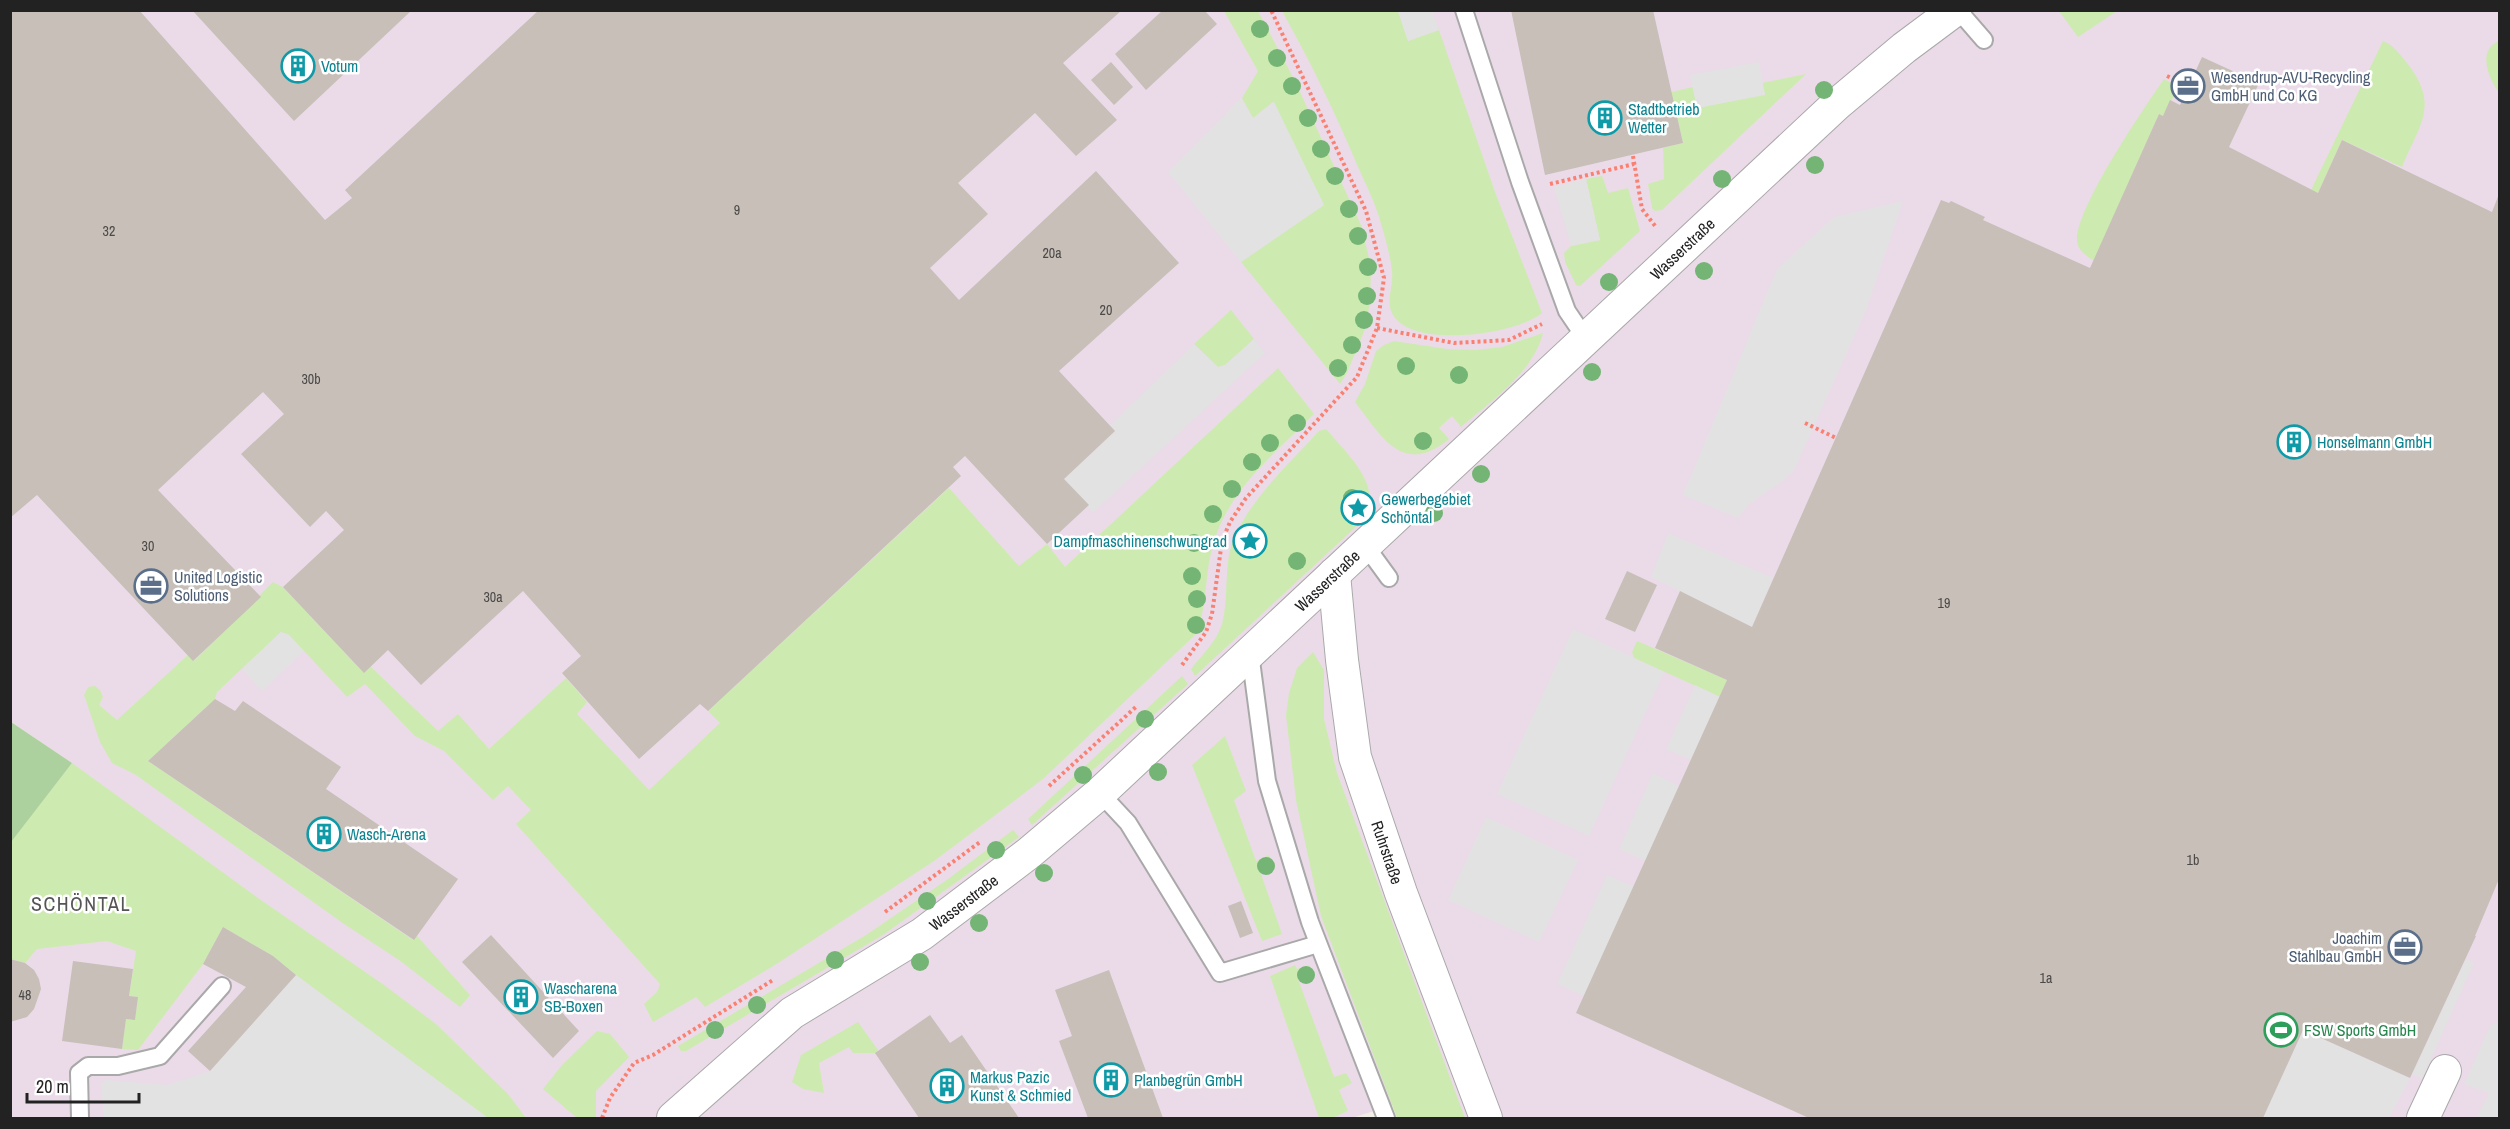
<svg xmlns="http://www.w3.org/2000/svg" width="2510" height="1129" font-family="'Archivo Narrow',sans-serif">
	<rect width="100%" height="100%" fill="#f2efe9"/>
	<polygon fill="#ebdbe8" points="11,11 2499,11 2499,1118 1464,1118 1452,1086 1352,1118 11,1118 10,842 72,763 11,722"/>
	<g fill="#cdebb0">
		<polygon points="1224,11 1258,11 1295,81 1361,225 1371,266 1370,302 1365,329 1347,373 1340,384 1241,262 1324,205 1273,102 1253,118 1242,98 1258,71"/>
		<path d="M1282 11H1398L1408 41 1439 30 1495 192 1542 313C1515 335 1420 347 1396 319 1383 304 1394 288 1392 271 1390 253 1384 234 1379 217 1374 200 1365 183 1358 167 1336 114 1310 61 1282 11Z"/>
		<polygon points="2059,11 2117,11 2078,37"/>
		<path d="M2383 41C2393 45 2400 54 2407 63 2440 105 2420 124 2402 167L2342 140 2318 193 2311 190Z"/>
		<path d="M2499 41H2500L2499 93C2488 78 2477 49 2499 41Z"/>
		<polygon points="1806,74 1662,210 1655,211 1652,208 1648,184 1664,179 1663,148 1683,143 1671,92 1693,87 1697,108 1765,94 1762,83"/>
		<path d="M2164 79 2179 87 2163 116 2159 114 2094 261C2086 255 2078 251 2077 241 2075 209 2144 108 2164 79Z"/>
		<polygon points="1602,176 1608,193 1628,188 1640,231 1580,286 1576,285 1565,262 1564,253 1571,246 1600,240 1586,179"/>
		<polygon points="1231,310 1254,339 1225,365 1218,367 1194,344"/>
		<path d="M1543 333C1533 373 1491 401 1461 427L1452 416 1439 428 1449 439C1403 477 1382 437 1355 402L1365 384 1376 351 1384 345 1394 341 1447 349 1476 350 1502 347Z"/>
		<path d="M1278 368 1314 414C1275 453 1225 493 1212 549 1204 578 1208 608 1195 635L1044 778 1010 804 934 861 778 963 705 1007 696 997 653 1022 644 1004 657 992 660 984 516 824 531 810 508 786 493 800 444 751 415 736 365 684 347 697 289 635 281 632 217 692 215 699 148 761 413 940 417 936 470 995 460 1007 399 960 344 924 136 775 112 763 100 742 84 695 88 687 95 686 100 690 103 697 99 705 117 720 188 655 194 661 273 582 283 587 363 672 370 666 438 731 458 714 489 749 566 678 587 702 577 714 649 790 720 723 708 711 949 488 1019 566 1047 544 1065 567Z"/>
		<path d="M1326 429C1347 454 1390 491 1359 524L1195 676 1191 669C1201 656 1217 641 1222 624 1230 595 1222 561 1236 534 1255 494 1290 463 1319 431Z"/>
		<polygon points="1637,641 1727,680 1720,697 1634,658 1632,652"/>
		<polygon points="1313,652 1324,670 1324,719 1337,773 1465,1118 1397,1118 1321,916 1296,800 1286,715 1289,693 1297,668"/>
		<polygon points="1182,676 1188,684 1032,825 1028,819"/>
		<polygon points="1225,736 1246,791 1234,800 1256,861 1269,855 1273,870 1261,874 1282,934 1262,941 1192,765"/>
		<polygon points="72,763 258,898 384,985 436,1024 508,1094 526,1118 488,1118 296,975 273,956 223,927 203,964 138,1050 122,1049 126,1019 135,1020 138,997 129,996 136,951 107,941 37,949 25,963 11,959 10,842"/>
		<polygon points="1013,830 1019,837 883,935 686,1051 681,1051 678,1046 866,935 948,879"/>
		<polygon points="1295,965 1297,969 1309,965 1314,979 1302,981 1298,979 1334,1077 1346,1073 1352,1083 1339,1090 1348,1111 1332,1118 1319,1118 1270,976"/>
		<polygon points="858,1022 878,1050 875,1053 853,1053 849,1047 819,1063 824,1093 803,1089 792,1082 801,1055"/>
		<polygon points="597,1031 610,1034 629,1057 596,1091 596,1118 577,1118 543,1089 562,1065"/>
	</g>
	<polygon fill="#add19e" points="11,722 72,763 11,842"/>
	<g fill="#e2e2e2">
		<polygon points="1398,11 1432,11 1439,30 1408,41"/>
		<polygon points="1759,62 1765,95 1697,108 1690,75"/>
		<polygon points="1241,98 1253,118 1274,102 1324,205 1241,262 1168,172"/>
		<polygon points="1586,179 1600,240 1571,246 1554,187"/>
		<polygon points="1903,201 1866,310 1794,470 1786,479 1749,504 1738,518 1683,495 1777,269 1834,217"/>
		<polygon points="1254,339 1265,353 1093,513 1064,479 1115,432 1110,425 1194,344 1218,367 1225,365"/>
		<polygon points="1668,533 1773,578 1752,627 1651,577"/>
		<polygon points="1573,629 1664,672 1589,836 1497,794"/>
		<polygon points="281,632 289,635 304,651 262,691 242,669"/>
		<polygon points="1695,685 1720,697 1691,760 1666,749"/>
		<polygon points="1653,773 1679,786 1646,861 1619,849"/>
		<polygon points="1486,817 1578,860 1539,942 1448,900"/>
		<polygon points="1607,875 1634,887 1584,996 1557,984"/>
		<polygon points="2466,959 2474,963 2422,1079 2412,1074"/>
		<polygon points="296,975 488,1118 104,1118 101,1083 106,1080 167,1085 210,1071"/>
		<polygon points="2499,1020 2499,1118 2476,1118 2489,1093 2464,1084 2490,1026"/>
		<polygon points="2303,1030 2410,1078 2389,1118 2263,1118"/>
	</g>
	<g fill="#c7bfb8">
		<polygon points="10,10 139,10 325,220 352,198 345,190 539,10 1122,10 1063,63 1117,120 1076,156 1035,113 958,183 988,214 930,268 959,300 1096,171 1179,263 1059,371 1115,431 1064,479 1089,505 1047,544 965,456 953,467 961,476 708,711 700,704 639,759 562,673 581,656 523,591 421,685 388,650 364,673 283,587 344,530 326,511 310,527 241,454 284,414 263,392 158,490 261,597 193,661 37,495 10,518"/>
		<polygon points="192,10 412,10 294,121"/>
		<polygon points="1163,10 1204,10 1217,24 1146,90 1115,54"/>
		<polygon points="1511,10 1653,10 1683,143 1545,175"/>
		<polygon points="2202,57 2259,83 2229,147 2318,193 2342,140 2492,212 2499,194 2499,879 2475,936 2476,936 2410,1078 2303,1030 2263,1118 1809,1118 1576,1013 1727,680 1655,648 1680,591 1752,627 1941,200 1949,203 1951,201 1985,217 1983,220 2090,268 2159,114 2163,116 2170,100 2180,105"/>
		<polygon points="1111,62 1133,87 1114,105 1091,80"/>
		<polygon points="1627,571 1657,585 1635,632 1605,619"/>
		<polygon points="215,699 235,711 243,701 341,767 326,789 458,879 414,940 148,761"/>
		<polygon points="1241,901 1253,933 1240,938 1228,906"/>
		<polygon points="223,927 273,956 296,975 210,1071 188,1051 246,987 203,964"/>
		<polygon points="491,935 579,1031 553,1058 462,962"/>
		<polygon points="10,959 25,963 34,970 39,979 41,989 34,1009 27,1017 10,1022"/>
		<polygon points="73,961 133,969 129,996 138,997 135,1020 126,1019 122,1049 62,1041"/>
		<polygon points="1109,970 1163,1118 1088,1118 1059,1041 1072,1036 1055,990"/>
		<polygon points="930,1015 950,1043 962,1035 1019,1118 919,1118 875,1053"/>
	</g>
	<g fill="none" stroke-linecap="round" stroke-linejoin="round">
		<g stroke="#a9a9a9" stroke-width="20">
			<g id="service">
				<polyline points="1464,10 1520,182 1567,311 1586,339"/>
				<polyline points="1958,10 1984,40"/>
				<polyline points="1365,545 1389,578"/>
				<polyline points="1250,653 1267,781 1310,922 1386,1118"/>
				<polyline points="1100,793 1128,823 1220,973 1318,944"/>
				<polyline points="80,1118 79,1073 88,1066 118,1066 160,1056 222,986"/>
			</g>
		</g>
		<g stroke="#a9a9a9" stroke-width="34">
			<g id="minor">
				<path id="s1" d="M1334 574 1342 660 1355 757 1401 893 1486 1118"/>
				<path id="s2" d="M673 1118 792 1013 922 934 1029 853 1100 793 1836 105 1904 48 1955 10"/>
				<polyline points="2423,1118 2445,1071"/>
			</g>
		</g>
		<g stroke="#fa8072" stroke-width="4" stroke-dasharray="3 3" stroke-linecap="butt">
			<polyline points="2167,76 2188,86"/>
			<polyline points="1633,156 1642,209 1656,227"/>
			<polyline points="1550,184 1634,164"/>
			<polyline points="1377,328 1454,343 1509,340 1542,324"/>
			<polyline points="1805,423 1836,438"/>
			<polyline points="1182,665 1206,632 1212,614 1222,541 1230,522 1246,498 1357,377 1377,328 1384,278 1366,211 1271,10"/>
			<polyline points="1049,786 1137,706"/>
			<polyline points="885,912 980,842"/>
			<polyline points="602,1118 610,1098 634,1063 653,1055 773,980"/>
		</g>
		<use href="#service" stroke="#fff" stroke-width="16"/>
		<use href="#minor" stroke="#fff" stroke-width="32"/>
	</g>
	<g fill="#74b475">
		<circle cx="1260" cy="29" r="9"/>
		<circle cx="1277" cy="58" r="9"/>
		<circle cx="1292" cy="86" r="9"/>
		<circle cx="1824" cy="90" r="9"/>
		<circle cx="1308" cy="118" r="9"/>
		<circle cx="1321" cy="149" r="9"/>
		<circle cx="1815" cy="165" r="9"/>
		<circle cx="1335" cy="176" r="9"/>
		<circle cx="1722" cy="179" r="9"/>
		<circle cx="1349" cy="209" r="9"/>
		<circle cx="1358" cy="236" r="9"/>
		<circle cx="1368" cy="267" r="9"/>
		<circle cx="1704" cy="271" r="9"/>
		<circle cx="1609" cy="282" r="9"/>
		<circle cx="1367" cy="296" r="9"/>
		<circle cx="1364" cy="320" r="9"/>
		<circle cx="1352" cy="345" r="9"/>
		<circle cx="1406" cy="366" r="9"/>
		<circle cx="1338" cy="368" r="9"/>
		<circle cx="1592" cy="372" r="9"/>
		<circle cx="1459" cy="375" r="9"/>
		<circle cx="1297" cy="423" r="9"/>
		<circle cx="1423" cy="441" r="9"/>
		<circle cx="1270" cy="443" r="9"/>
		<circle cx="1252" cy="462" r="9"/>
		<circle cx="1481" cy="474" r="9"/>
		<circle cx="1232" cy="489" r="9"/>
		<circle cx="1352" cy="498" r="9"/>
		<circle cx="1434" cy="513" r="9"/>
		<circle cx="1213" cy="514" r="9"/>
		<circle cx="1194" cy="543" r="9"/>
		<circle cx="1297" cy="561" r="9"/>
		<circle cx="1192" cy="576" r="9"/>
		<circle cx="1197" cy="599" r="9"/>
		<circle cx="1196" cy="625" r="9"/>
		<circle cx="1145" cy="719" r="9"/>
		<circle cx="1158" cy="772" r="9"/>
		<circle cx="1083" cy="775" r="9"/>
		<circle cx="996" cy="850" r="9"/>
		<circle cx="1266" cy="866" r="9"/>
		<circle cx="1044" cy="873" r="9"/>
		<circle cx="927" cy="901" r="9"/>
		<circle cx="979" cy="923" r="9"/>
		<circle cx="835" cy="960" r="9"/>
		<circle cx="920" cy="962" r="9"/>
		<circle cx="1306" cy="975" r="9"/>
		<circle cx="757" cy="1005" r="9"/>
		<circle cx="715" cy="1030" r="9"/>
	</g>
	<defs>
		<g id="building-ring" transform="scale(1.725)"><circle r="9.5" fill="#fff" stroke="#0f9aa8" stroke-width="1.5"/><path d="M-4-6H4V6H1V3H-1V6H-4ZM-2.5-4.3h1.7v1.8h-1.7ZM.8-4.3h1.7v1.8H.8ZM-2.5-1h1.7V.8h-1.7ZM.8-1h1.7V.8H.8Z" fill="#0f9aa8"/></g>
		<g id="office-ring" transform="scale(1.725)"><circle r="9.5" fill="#fff" stroke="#5c6f8a" stroke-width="1.5"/><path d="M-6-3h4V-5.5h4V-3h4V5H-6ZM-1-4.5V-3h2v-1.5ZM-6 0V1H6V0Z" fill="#5c6f8a"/></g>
		<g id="sight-ring" transform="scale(1.725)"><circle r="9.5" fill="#fff" stroke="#0f9aa8" stroke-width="1.5"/><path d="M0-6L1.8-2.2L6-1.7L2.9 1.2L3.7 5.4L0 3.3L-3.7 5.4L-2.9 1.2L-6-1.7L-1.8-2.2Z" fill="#0f9aa8"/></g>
		<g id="stadium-ring" transform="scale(1.725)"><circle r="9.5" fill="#fff" stroke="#2e9e5b" stroke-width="1.5"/><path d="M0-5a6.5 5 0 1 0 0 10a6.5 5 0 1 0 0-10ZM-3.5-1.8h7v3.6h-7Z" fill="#2e9e5b"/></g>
	</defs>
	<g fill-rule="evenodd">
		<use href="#building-ring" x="298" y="66"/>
		<use href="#office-ring" x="2188" y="86"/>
		<use href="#building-ring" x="1605" y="118"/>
		<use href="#building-ring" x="2294" y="442"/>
		<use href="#sight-ring" x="1358" y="508"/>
		<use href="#sight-ring" x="1250" y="541"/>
		<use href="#office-ring" x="151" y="586"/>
		<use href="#building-ring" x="324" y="834"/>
		<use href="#office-ring" x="2405" y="947"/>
		<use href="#building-ring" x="521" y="997"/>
		<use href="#stadium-ring" x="2281" y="1030"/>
		<use href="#building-ring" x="1111" y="1080"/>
		<use href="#building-ring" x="947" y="1086"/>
	</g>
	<g text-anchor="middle" stroke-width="5" stroke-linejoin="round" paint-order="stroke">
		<g font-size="14" fill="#4b4948">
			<text x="737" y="215">9</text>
			<text x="109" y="236">32</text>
			<text x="1052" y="258">20a</text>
			<text x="1106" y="315">20</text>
			<text x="311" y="384">30b</text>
			<text x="148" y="551">30</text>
			<text x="493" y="602">30a</text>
			<text x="1944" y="608">19</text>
			<text x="2193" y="865">1b</text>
			<text x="2046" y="983">1a</text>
			<text x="25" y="1000">48</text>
		</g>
		<g font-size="16" fill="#0d838f" stroke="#fff" text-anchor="start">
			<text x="321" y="72">Votum</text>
			<text x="1628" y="115">Stadtbetrieb<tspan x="1628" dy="18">Wetter</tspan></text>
			<text x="2317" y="448">Honselmann GmbH</text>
			<text x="1381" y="505">Gewerbegebiet<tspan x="1381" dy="18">Schöntal</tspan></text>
			<text x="1227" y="547" text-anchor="end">Dampfmaschinenschwungrad</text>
			<text x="347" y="840">Wasch-Arena</text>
			<text x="544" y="994">Wascharena<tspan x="544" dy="18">SB-Boxen</tspan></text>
			<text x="970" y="1083">Markus Pazic<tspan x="970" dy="18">Kunst &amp; Schmied</tspan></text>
			<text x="1134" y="1086">Planbegrün GmbH</text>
		</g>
		<g font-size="16" fill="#4e5e75" stroke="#fff" text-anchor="start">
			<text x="2211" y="83">Wesendrup-AVU-Recycling<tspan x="2211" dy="18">GmbH und Co KG</tspan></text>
			<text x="174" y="583">United Logistic<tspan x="174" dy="18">Solutions</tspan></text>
			<text x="2382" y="944" text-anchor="end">Joachim<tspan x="2382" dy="18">Stahlbau GmbH</tspan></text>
		</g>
		<g font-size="16" fill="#222" stroke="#fff">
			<text dy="6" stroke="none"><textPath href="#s2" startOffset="1335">Wasserstraße</textPath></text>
			<text dy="6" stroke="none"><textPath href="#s2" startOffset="849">Wasserstraße</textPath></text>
			<text dy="6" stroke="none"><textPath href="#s1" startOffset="285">Ruhrstraße</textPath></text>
			<text dy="6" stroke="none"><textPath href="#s2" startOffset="363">Wasserstraße</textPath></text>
		</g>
		<g font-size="16" fill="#27864d" stroke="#fff" text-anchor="start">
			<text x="2304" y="1036">FSW Sports GmbH</text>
		</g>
		<g font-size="20" letter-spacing="1.5" fill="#555" stroke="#fff">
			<text x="81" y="911">SCHÖNTAL</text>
		</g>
	</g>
	<rect width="2510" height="1129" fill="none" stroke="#222222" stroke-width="24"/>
	<path d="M27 1093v9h112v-9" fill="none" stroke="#222222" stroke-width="3"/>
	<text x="36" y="1093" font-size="18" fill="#222222" stroke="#ffffff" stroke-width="4.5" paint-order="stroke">20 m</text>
</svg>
